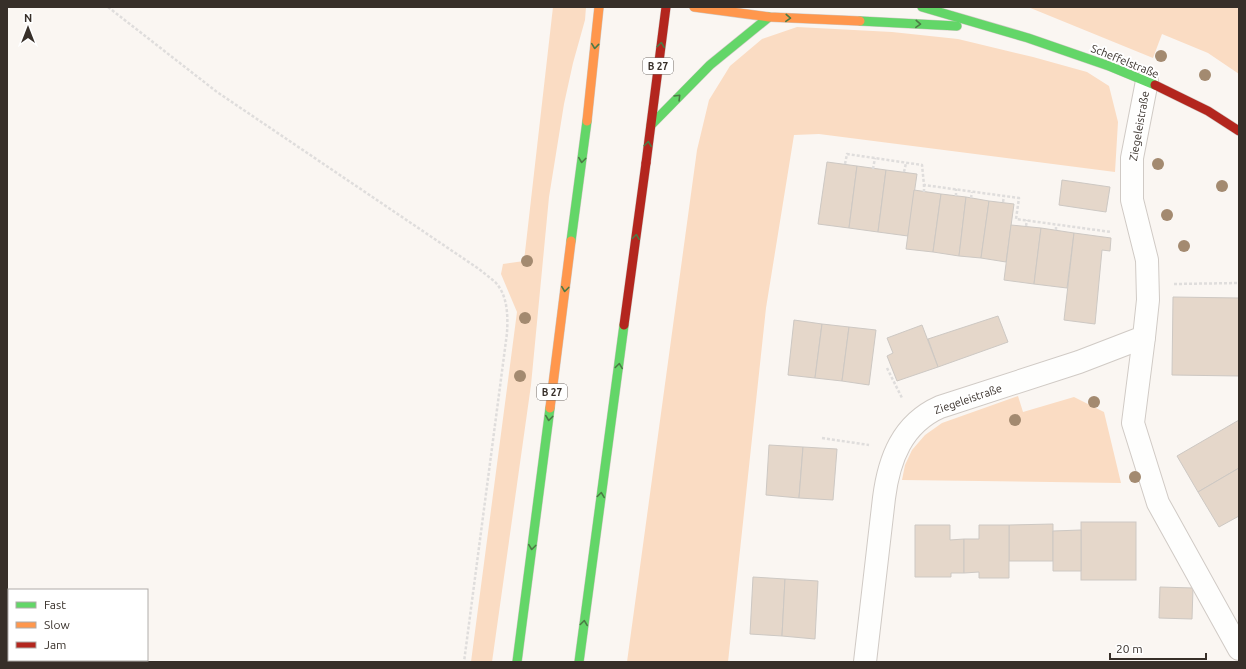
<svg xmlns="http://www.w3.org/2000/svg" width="1246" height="669" font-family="Ubuntu,sans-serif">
	<rect width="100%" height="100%" fill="#faf6f2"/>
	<g fill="#fadcc3">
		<polygon points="553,7 586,7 585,20 573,63 564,104 549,197 531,385 492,662 471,662 517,312 501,274 503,264 524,261"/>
		<polygon points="1028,7 1239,7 1239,74 1208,53 1162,34 1153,58"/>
		<polygon points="797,27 892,32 958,39 1033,57 1087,72 1109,86 1118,122 1115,172 819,134 794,135 766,308 728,662 627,662 697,150 709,100 730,66 762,39"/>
		<polygon points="1018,396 1023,412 1074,397 1104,412 1121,483 902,480 905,465 912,450 925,435 942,423"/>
	</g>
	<g fill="#e5d7ca" stroke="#cdc8c3">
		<polygon points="827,162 857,166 849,228 818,224"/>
		<polygon points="857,166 886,170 878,232 849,228"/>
		<polygon points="886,170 917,174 908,236 878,232"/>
		<polygon points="1062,180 1110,187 1106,212 1059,205"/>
		<polygon points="914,190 941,194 933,252 906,249"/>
		<polygon points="941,194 966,197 959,256 933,252"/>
		<polygon points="966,197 989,201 981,258 959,256"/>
		<polygon points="989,201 1014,204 1006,262 981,258"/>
		<polygon points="1011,225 1041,228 1034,284 1004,280"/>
		<polygon points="1041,228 1074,233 1067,288 1034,284"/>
		<polygon points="1074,233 1111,238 1110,251 1102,250 1095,324 1064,320"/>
		<polygon points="1173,297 1239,298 1239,376 1172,375"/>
		<polygon points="998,316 1008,342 938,367 928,339"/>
		<polygon points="794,320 822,324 815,378 788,375"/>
		<polygon points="822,324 849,327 842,381 815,378"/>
		<polygon points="922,325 938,367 897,381 887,356 893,353 887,338"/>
		<polygon points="849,327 876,330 869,385 842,381"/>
		<polygon points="1239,420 1239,468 1198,492 1177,456"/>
		<polygon points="769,445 803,447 799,498 766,495"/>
		<polygon points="803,447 837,449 833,500 799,498"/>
		<polygon points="1239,468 1239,516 1219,527 1198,492"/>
		<rect x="1081" y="522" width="55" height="58"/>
		<polygon points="1053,524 1053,561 1009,561 1009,525"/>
		<polygon points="915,525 950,525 950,540 964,539 964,573 951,573 951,577 915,577"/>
		<polygon points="979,525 1009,525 1009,578 979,578 979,572 964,573 964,539 979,539"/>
		<polygon points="1081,530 1081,571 1053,571 1053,531"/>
		<polygon points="753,577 785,579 782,636 750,634"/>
		<polygon points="785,579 818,581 815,639 782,636"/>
		<polygon points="1160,587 1193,588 1192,619 1159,618"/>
	</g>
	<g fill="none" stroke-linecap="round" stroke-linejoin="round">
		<g stroke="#d0cac5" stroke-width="24">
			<g id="street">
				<polyline points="1144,337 1133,423 1158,503 1239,649"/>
				<path d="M865 662 884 498C889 459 902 424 940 407L1079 362 1144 337 1148 300 1147 260 1132 200V158L1147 81"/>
			</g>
		</g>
		<g stroke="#d0cac5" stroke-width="10">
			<g id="fast">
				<polyline points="922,7 1028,38 1109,66 1155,85"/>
				<polyline points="860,21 957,26"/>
				<polyline points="651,125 710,65 769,17"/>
				<polyline points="571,241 587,121"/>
				<polyline points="517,662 550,408"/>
				<polyline points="579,662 624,325"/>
			</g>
		</g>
		<g stroke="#d0cac5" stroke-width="10">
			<g id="slow">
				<polyline points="694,7 769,17 860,21"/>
				<polyline points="587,121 599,7"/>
				<polyline points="550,408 571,241"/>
			</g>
		</g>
		<g stroke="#d0cac5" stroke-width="10">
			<g id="jam">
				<polyline points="1155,85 1208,111 1239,131"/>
				<polyline points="646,163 666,7"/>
				<polyline points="624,325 646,163"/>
			</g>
		</g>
		<g stroke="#dfdddc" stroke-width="2.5" stroke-dasharray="3 2" stroke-linecap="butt">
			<path d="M108 7 217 92 479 269C484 273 489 277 494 281 508 294 508 316 507 333L464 662"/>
			<polyline points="845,164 847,154 922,165 924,185 1019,198 1016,219 1111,232"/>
			<polyline points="873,169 875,158"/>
			<polyline points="904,172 906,163"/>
			<polyline points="924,192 924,185"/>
			<polyline points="956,196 956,189"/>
			<polyline points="971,198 972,192"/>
			<polyline points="1003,202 1004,196"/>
			<polyline points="1026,226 1027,220"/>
			<polyline points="1056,230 1056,225"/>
			<polyline points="1174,284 1239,283"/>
			<polyline points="887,368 902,398"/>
			<polyline points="822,438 869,445"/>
		</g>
		<use href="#street" stroke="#fefefd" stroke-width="22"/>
		<use href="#fast" stroke="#63d668" stroke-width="9"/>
		<use href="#slow" stroke="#ff974d" stroke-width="9"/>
		<use href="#jam" stroke="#b3261e" stroke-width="9"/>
	</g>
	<g fill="#a38a70">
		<circle cx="1161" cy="56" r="6"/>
		<circle cx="1205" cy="75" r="6"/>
		<circle cx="1158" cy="164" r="6"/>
		<circle cx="1222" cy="186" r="6"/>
		<circle cx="1167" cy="215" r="6"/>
		<circle cx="1184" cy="246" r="6"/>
		<circle cx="527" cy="261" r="6"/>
		<circle cx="525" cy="318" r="6"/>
		<circle cx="520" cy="376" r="6"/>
		<circle cx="1094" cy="402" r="6"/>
		<circle cx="1015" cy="420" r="6"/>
		<circle cx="1135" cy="477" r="6"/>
	</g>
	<defs><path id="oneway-chevron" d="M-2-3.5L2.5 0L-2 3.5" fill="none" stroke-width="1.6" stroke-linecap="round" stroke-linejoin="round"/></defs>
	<g stroke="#4b7a45">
		<use href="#oneway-chevron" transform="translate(788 18) rotate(3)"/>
		<use href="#oneway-chevron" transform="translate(918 24) rotate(3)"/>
		<use href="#oneway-chevron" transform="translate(661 45) rotate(-83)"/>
		<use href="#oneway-chevron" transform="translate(595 46) rotate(96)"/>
		<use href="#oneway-chevron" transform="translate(678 97) rotate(-45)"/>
		<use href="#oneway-chevron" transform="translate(648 144) rotate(-83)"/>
		<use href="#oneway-chevron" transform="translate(582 160) rotate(97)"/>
		<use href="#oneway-chevron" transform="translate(636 237) rotate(-82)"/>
		<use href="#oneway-chevron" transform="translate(565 289) rotate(97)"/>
		<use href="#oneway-chevron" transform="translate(619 366) rotate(-82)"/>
		<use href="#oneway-chevron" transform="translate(549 418) rotate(97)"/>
		<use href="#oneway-chevron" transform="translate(601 495) rotate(-82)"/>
		<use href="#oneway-chevron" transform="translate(532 547) rotate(97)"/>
		<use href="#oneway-chevron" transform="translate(584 623) rotate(-82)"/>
	</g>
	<g text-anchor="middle" stroke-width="4" stroke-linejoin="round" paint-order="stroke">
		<g fill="#fff" stroke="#736d69" stroke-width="1">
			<rect x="643" y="58" width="30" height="16" rx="3"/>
			<rect x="537" y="384" width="30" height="16" rx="3"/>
		</g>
		<g font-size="10" font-weight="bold" fill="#372f29">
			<text x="658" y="70">B 27</text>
			<text x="552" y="396">B 27</text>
		</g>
		<g font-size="11" fill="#372f29" stroke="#fff">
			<text transform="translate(1125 61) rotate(22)" y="4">Scheffelstraße</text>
			<text transform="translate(1139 126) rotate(-80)" y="4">Ziegeleistraße</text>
			<text transform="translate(968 399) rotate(-19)" y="4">Ziegeleistraße</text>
		</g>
	</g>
	<rect width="1246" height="669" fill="none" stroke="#372f29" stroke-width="16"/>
	<rect x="8" y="589" width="140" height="72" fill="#ffffff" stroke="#afaca9"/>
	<rect x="16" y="602" width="20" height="6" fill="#63d668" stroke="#afaca9"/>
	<text x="44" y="609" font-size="12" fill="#372f29">Fast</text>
	<rect x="16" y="622" width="20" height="6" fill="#ff974d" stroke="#afaca9"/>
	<text x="44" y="629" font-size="12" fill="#372f29">Slow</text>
	<rect x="16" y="642" width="20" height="6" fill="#b3261e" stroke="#afaca9"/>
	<text x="44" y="649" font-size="12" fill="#372f29">Jam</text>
	<g transform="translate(28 28)" stroke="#ffffff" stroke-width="3" paint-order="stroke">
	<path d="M0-3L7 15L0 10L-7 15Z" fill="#372f29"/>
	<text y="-6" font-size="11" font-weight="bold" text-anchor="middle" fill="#372f29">N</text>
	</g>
	<path d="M1110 653v6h96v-6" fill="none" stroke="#372f29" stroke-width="2"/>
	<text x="1116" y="653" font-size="12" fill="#372f29" stroke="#ffffff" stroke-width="3" paint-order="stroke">20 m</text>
</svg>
